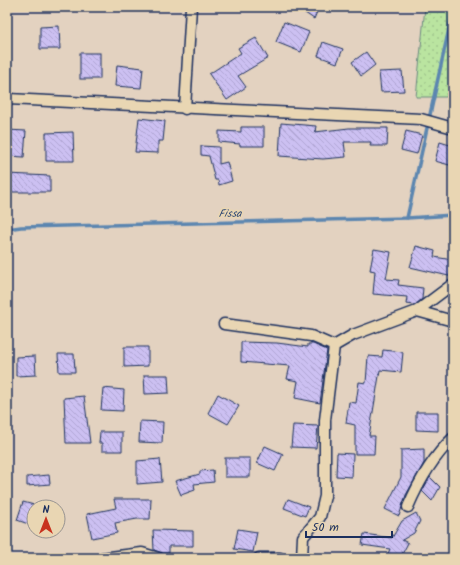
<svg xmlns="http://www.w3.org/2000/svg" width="460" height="565" font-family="Kalam,sans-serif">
	<defs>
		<pattern id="grass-dots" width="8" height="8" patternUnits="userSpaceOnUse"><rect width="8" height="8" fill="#bae4a0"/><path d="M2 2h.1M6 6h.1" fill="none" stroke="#9fc48c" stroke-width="1.8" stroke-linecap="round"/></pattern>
		<pattern id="building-back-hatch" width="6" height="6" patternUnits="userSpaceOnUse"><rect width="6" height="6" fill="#ccc0f2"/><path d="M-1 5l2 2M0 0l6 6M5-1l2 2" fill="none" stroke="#afa5d2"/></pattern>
	</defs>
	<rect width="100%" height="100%" fill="#e3d2c0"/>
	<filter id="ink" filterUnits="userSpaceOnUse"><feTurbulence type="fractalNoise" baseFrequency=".025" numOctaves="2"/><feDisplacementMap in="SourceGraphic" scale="8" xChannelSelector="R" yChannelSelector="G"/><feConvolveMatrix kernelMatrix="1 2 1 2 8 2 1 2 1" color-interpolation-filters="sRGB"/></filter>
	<g filter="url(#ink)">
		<polygon fill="url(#grass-dots)" stroke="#6a8a7f" points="425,7 453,7 453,88 446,97 416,97"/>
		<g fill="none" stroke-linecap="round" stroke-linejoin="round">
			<g stroke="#5c86b0" stroke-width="3.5">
				<polyline points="407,218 453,11"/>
				<polyline points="7,229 21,227 407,218 453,215"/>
			</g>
		</g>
		<g fill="url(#building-back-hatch)" stroke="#1b2f5e">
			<polygon points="296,7 319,7 314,19"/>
			<polygon points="284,22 309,32 301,52 276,42"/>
			<polygon points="59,26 60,49 40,49 40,27"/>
			<polygon points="256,38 268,58 238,76 246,87 227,100 209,74 241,53 238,48"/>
			<polygon points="323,42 343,49 337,63 318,56"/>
			<polygon points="366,52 375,65 361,76 352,62"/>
			<rect x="80" y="53" width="20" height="26"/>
			<polygon points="117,65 143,68 141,88 115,86"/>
			<polygon points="402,71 404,91 381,92 379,72"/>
			<polygon points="139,118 165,121 163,141 158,141 158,153 135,152"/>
			<polygon points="281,123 316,126 315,132 349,128 388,128 387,146 370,146 371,142 344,142 346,157 323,159 279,156"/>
			<polygon points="241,127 264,127 264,146 240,146 240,144 219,142 219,131 241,132"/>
			<polygon points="7,130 26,131 24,157 7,156"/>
			<polygon points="406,131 422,135 417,154 401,150"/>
			<polygon points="73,132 74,161 46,161 46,133"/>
			<polygon points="440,142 453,146 453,166 435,161"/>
			<polygon points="201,146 219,147 219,164 227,162 232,181 219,185 218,180 215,180 209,156 201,155"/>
			<polygon points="7,174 50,176 50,192 7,192"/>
			<polygon points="416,246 435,251 434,257 453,260 453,277 410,267"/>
			<polygon points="374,249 391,252 386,279 399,280 398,285 423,288 422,299 415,305 406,304 407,297 373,294 375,271 370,270"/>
			<polygon points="241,342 277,343 308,347 308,344 313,344 327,350 320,403 295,398 298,381 287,379 290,366 241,362"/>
			<polygon points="124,347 148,347 148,366 124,367"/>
			<polygon points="383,350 403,352 401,372 380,370 369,436 375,436 374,454 355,454 355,425 346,423 349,402 356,403 359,382 366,383 368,356 382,357"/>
			<polygon points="58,354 74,354 75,372 59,372"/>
			<polygon points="35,356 36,375 16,376 16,357"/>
			<polygon points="144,375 168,375 169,393 145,394"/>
			<polygon points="103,388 124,390 123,411 101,410"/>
			<polygon points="218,394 239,406 228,424 208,413"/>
			<polygon points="84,396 90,443 66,443 64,398"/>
			<polygon points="416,412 438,412 438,431 416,430"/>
			<polygon points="140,421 163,422 162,443 139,442"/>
			<polygon points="293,425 318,426 316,448 291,447"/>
			<polygon points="100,432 122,432 122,451 102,451 102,443 99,443"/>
			<polygon points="265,446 283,454 275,471 257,463"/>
			<polygon points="424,449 424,463 406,495 399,516 385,509 401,477 401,450"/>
			<polygon points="337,453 353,454 352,477 336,476"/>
			<rect x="225" y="458" width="25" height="19"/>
			<polygon points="160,459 162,482 137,484 137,461"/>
			<polygon points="213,470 214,482 194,484 195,490 181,495 175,481 200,474 200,471"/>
			<polygon points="49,475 50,484 27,486 27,477"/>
			<polygon points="430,477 440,487 432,501 422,491"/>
			<polygon points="114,499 151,499 150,519 137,519 115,523 117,533 92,538 87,514 116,508"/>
			<polygon points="288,499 309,507 305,516 284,508"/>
			<polygon points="23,502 34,505 34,526 17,520"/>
			<polygon points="416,513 420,521 414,533 402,540 408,543 400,558 386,558 390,549 362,545 364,534 392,538 402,521"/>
			<polygon points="238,529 257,532 253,552 234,549"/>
			<polygon points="153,530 193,531 193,546 169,546 169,553 163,553 154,550"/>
		</g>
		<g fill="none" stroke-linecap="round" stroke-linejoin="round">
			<g stroke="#1b2f5e" stroke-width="13">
				<g id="minor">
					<polyline points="8,99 421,119 453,128"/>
					<polyline points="185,109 191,7"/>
					<polyline points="417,311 453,321"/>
					<polyline points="224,324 311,336 334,346"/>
					<path d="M408 507C419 481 433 457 453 438"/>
					<polyline points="102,558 142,553 158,558"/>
					<polyline points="259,558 280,558"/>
					<polyline points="302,558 303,537 320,517 325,496 325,420 334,346 353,335 417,311 453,284"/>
				</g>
			</g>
			<use href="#minor" stroke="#e9d6b3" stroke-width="10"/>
		</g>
	</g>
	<g text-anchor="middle" stroke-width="3.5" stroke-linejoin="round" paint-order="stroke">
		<g font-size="11" font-style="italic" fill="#2b4572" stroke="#e9d6b3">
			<text transform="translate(230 213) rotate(-1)" y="4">Fissa</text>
		</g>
	</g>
	<rect width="460" height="565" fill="none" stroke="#e9d6b3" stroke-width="24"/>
	<rect x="12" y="12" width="436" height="541" fill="none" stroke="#1b2f5e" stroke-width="1.5" filter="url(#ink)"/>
	<g transform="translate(46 519)"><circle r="19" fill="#e9d6b3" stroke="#979391"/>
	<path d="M0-3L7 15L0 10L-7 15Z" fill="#c8321e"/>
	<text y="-6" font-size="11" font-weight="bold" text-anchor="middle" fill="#1b2f5e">N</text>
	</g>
	<path d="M306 531v6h86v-6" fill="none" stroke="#1b2f5e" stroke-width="2"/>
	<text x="312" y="531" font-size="12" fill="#1b2f5e" stroke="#e9d6b3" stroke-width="3" paint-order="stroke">50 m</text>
</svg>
